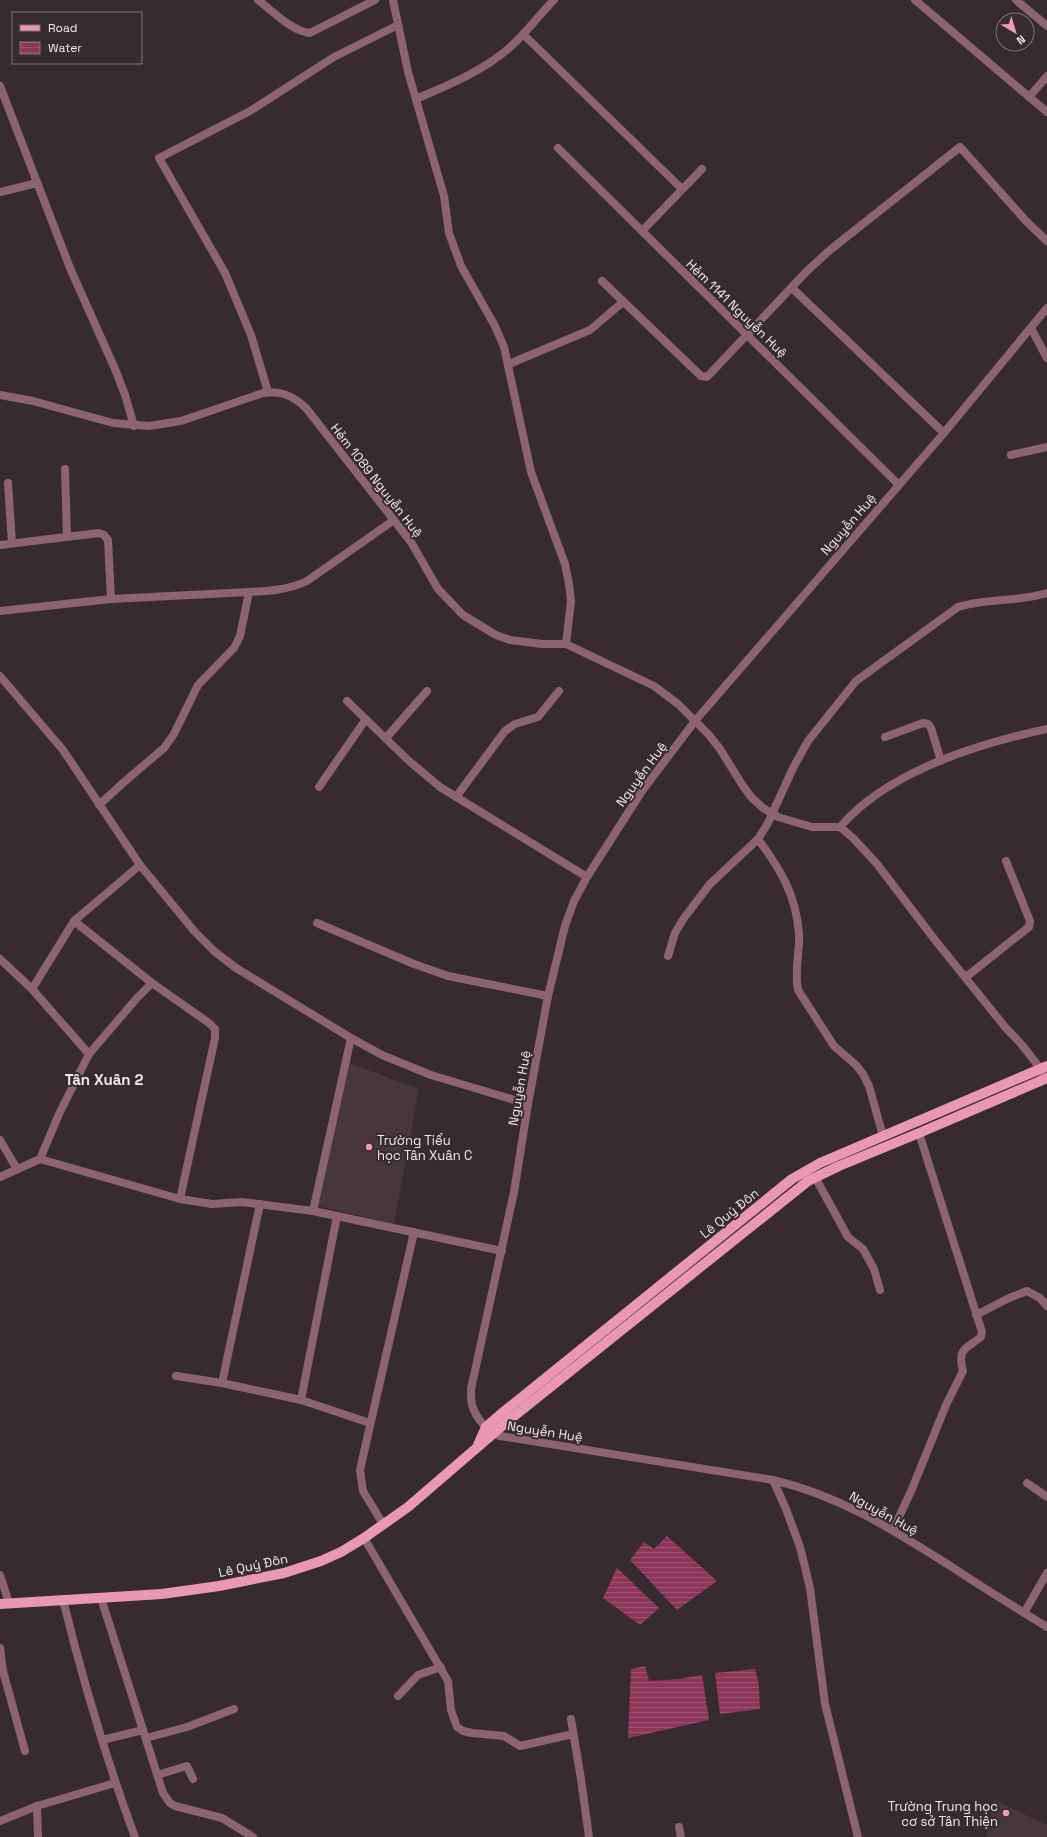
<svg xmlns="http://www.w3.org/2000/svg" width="1047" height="1837" font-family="'Space Grotesk',sans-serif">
	<defs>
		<pattern id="water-rules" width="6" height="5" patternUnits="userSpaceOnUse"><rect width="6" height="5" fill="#8d3758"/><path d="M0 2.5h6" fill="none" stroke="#9e5470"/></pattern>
	</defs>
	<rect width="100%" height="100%" fill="#372b2f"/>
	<g fill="#47363c">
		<polygon points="349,1063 419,1089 394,1224 317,1206"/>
		<polygon points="994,1800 1047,1825 1047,1837 986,1837"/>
	</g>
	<g fill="url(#water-rules)">
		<polygon points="667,1536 717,1581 677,1610 630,1560 644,1542 654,1549"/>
		<polygon points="617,1568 659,1608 640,1625 603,1598"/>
		<polygon points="645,1666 649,1681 679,1679 702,1675 709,1720 628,1738 631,1669"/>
		<polygon points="755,1669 759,1686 760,1709 720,1714 715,1673"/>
	</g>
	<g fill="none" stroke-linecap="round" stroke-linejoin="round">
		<g stroke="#8c6471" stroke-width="8">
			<path d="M258 0C273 11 291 31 310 33L375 0"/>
			<polyline points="393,0 408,72 444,196 449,233 461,266 495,326 504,347 531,472 565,564 569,584 571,601 566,644"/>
			<polyline points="915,0 1047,112"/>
			<polyline points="1016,0 1047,26"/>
			<polyline points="524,35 682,189"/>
			<polyline points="0,86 70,268 115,369 125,395 134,426"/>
			<polyline points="1029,97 1047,76"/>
			<path d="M416 99C448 85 481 72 508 49 525 35 538 16 554 0"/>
			<polyline points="558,148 899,485"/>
			<polyline points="0,192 37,183"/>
			<polyline points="642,231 702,169"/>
			<polyline points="602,281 701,376 707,377 806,272 830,250 960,147 1026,221 1047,241"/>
			<polyline points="792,288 944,433"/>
			<path d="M1047 308 944 433 695 721 642 791 587 877 574 901 565 926 548 996 528 1104 514 1192 471 1389C471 1394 471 1400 472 1405 476 1418 488 1433 500 1436L773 1480C841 1496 893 1530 952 1567 983 1588 1015 1607 1047 1627"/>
			<polyline points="1031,328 1047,358"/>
			<polyline points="509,364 590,330 623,302"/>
			<polyline points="268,392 251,335 225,273 159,158 250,111 334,57 398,25"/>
			<path d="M0 395 33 401 113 423 149 426 181 421 263 393C281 390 293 396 306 408L411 542 438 589 463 615 496 635 510 640 542 644H566L654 686 678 704 709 735 720 749 743 786 752 798 763 808 778 817 812 827H840L853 838 877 864 935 940 1005 1027 1022 1045 1040 1068 1043 1074"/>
			<polyline points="1011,455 1047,447"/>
			<polyline points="65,469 67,537"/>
			<polyline points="8,483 12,543"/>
			<polyline points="0,545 99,533 104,535 108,540 111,599"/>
			<polyline points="0,611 111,599 249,592"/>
			<polyline points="0,676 63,750 140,865 195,932 214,951 236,968 351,1038"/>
			<polyline points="347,701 409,761 440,787 587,877"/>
			<polyline points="885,737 923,723 928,724 931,728 941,761"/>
			<polyline points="386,738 427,691"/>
			<polyline points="319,787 366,719"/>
			<polyline points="456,797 505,731 515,724 538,717 559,691"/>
			<path d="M99 805 123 783 164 748 174 734 198 685 234 648 240 636 249 592C269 591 288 590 307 581L394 520"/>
			<path d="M840 827C888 771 977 744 1047 729"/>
			<path d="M758 839C781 870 796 895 799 934 800 953 794 971 798 990L834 1046 856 1065 863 1074 869 1086 883 1136"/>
			<polyline points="74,921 152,983 209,1023 215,1029 215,1038 180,1199"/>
			<polyline points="317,923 414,964 448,976 548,996"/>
			<path d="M668 956 675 933 684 918 710 884 758 839 768 823 793 768 808 741 856 681 958 607C987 598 1018 602 1047 593"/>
			<polyline points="0,959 32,989 89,1054"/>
			<polyline points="966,977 1029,927 1030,921 1006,861"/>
			<polyline points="32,989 74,921 140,865"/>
			<polyline points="0,1140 17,1169"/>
			<polyline points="40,1159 59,1114 89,1054 137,998 152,983"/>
			<polyline points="0,1177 40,1159 180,1199 212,1204 242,1202 313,1211 502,1251"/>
			<polyline points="815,1177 848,1237 863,1249 874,1269 880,1290"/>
			<polyline points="260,1204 222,1383 301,1400 337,1216"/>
			<polyline points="313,1211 351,1038 382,1055 431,1075 528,1104"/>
			<polyline points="976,1315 1009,1298 1027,1291 1040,1298 1047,1306"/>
			<polyline points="176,1376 222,1383"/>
			<polyline points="301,1400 370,1423"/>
			<polyline points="773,1480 786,1509 800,1547 810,1588 825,1704 858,1837"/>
			<polyline points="1027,1483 1047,1497"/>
			<polyline points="383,1524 363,1491 360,1470 414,1232"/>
			<path d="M893 1530 912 1489 946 1405 963 1371C957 1348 966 1349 981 1337L982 1332 919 1133"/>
			<polyline points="364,1538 448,1681 451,1710 457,1727 463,1731 472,1733 504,1736 520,1746 573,1734"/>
			<polyline points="0,1575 9,1603"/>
			<polyline points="101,1598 163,1793 170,1803 175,1806 222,1818 253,1837"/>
			<path d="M63 1600C83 1681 106 1759 135 1837"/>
			<polyline points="1024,1613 1047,1573"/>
			<polyline points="0,1648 3,1671 25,1751"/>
			<polyline points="398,1696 418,1675 441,1667"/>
			<polyline points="571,1719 581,1779 589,1837"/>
			<polyline points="146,1738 187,1727 234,1709"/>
			<polyline points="102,1740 143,1730"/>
			<polyline points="157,1775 187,1766 193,1779"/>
			<polyline points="0,1821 37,1806"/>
			<polyline points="679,1827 681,1837"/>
			<polyline points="38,1837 37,1806 115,1783"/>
		</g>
		<g stroke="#e997b2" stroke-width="10">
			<polyline points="478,1445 486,1427 501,1414 792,1179 820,1163 1047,1066"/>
			<polyline points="0,1604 162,1594 219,1586 284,1573 321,1561 341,1552 364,1538 408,1507 509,1420 808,1181 839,1166 919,1133 1047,1078"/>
		</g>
	</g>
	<g fill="#f09ab6" stroke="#372b2f" stroke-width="1.5">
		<circle cx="369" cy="1147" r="4"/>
		<circle cx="1006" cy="1813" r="4"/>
	</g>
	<g text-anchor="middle" stroke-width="4" stroke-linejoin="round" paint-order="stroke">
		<g font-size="13" fill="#f1e9eb" stroke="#372b2f">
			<text transform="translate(737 308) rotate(44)" y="5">Hẻm 1141 Nguyễn Huệ</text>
			<text transform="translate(377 480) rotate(52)" y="5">Hẻm 1089 Nguyễn Huệ</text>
			<text transform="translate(848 524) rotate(-49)" y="5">Nguyễn Huệ</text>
			<text transform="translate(641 774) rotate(-54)" y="5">Nguyễn Huệ</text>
			<text transform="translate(519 1088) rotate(-80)" y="5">Nguyễn Huệ</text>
			<text transform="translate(729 1213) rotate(-39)" y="5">Lê Quý Đôn</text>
			<text transform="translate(545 1431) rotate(9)" y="5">Nguyễn Huệ</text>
			<text transform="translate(884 1513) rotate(29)" y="5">Nguyễn Huệ</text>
			<text transform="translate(253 1565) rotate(-12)" y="5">Lê Quý Đôn</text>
		</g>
		<g font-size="13" fill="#f1e9eb" stroke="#372b2f" text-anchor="start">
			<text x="377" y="1145">Trường Tiểu<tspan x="377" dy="15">học Tân Xuân C</tspan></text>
			<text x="998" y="1811" text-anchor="end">Trường Trung học<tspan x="998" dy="15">cơ sở Tân Thiện</tspan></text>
		</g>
		<g font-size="15" font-weight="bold" fill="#f1e9eb" stroke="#372b2f">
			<text x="104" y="1085">Tân Xuân 2</text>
		</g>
	</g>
	<rect x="12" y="12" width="130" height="52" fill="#372b2f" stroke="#81777a"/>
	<rect x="20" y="25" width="20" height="6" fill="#e997b2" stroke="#81777a"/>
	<text x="48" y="32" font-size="12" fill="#f1e9eb">Road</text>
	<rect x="20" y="42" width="20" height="12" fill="url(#water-rules)" stroke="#81777a"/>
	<text x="48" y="52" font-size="12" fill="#f1e9eb">Water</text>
	<g transform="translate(1015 32) rotate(142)"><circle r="19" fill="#372b2f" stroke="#81777a"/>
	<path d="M0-3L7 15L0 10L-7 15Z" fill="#f09ab6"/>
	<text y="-6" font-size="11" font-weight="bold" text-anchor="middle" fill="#f1e9eb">N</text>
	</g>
</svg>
